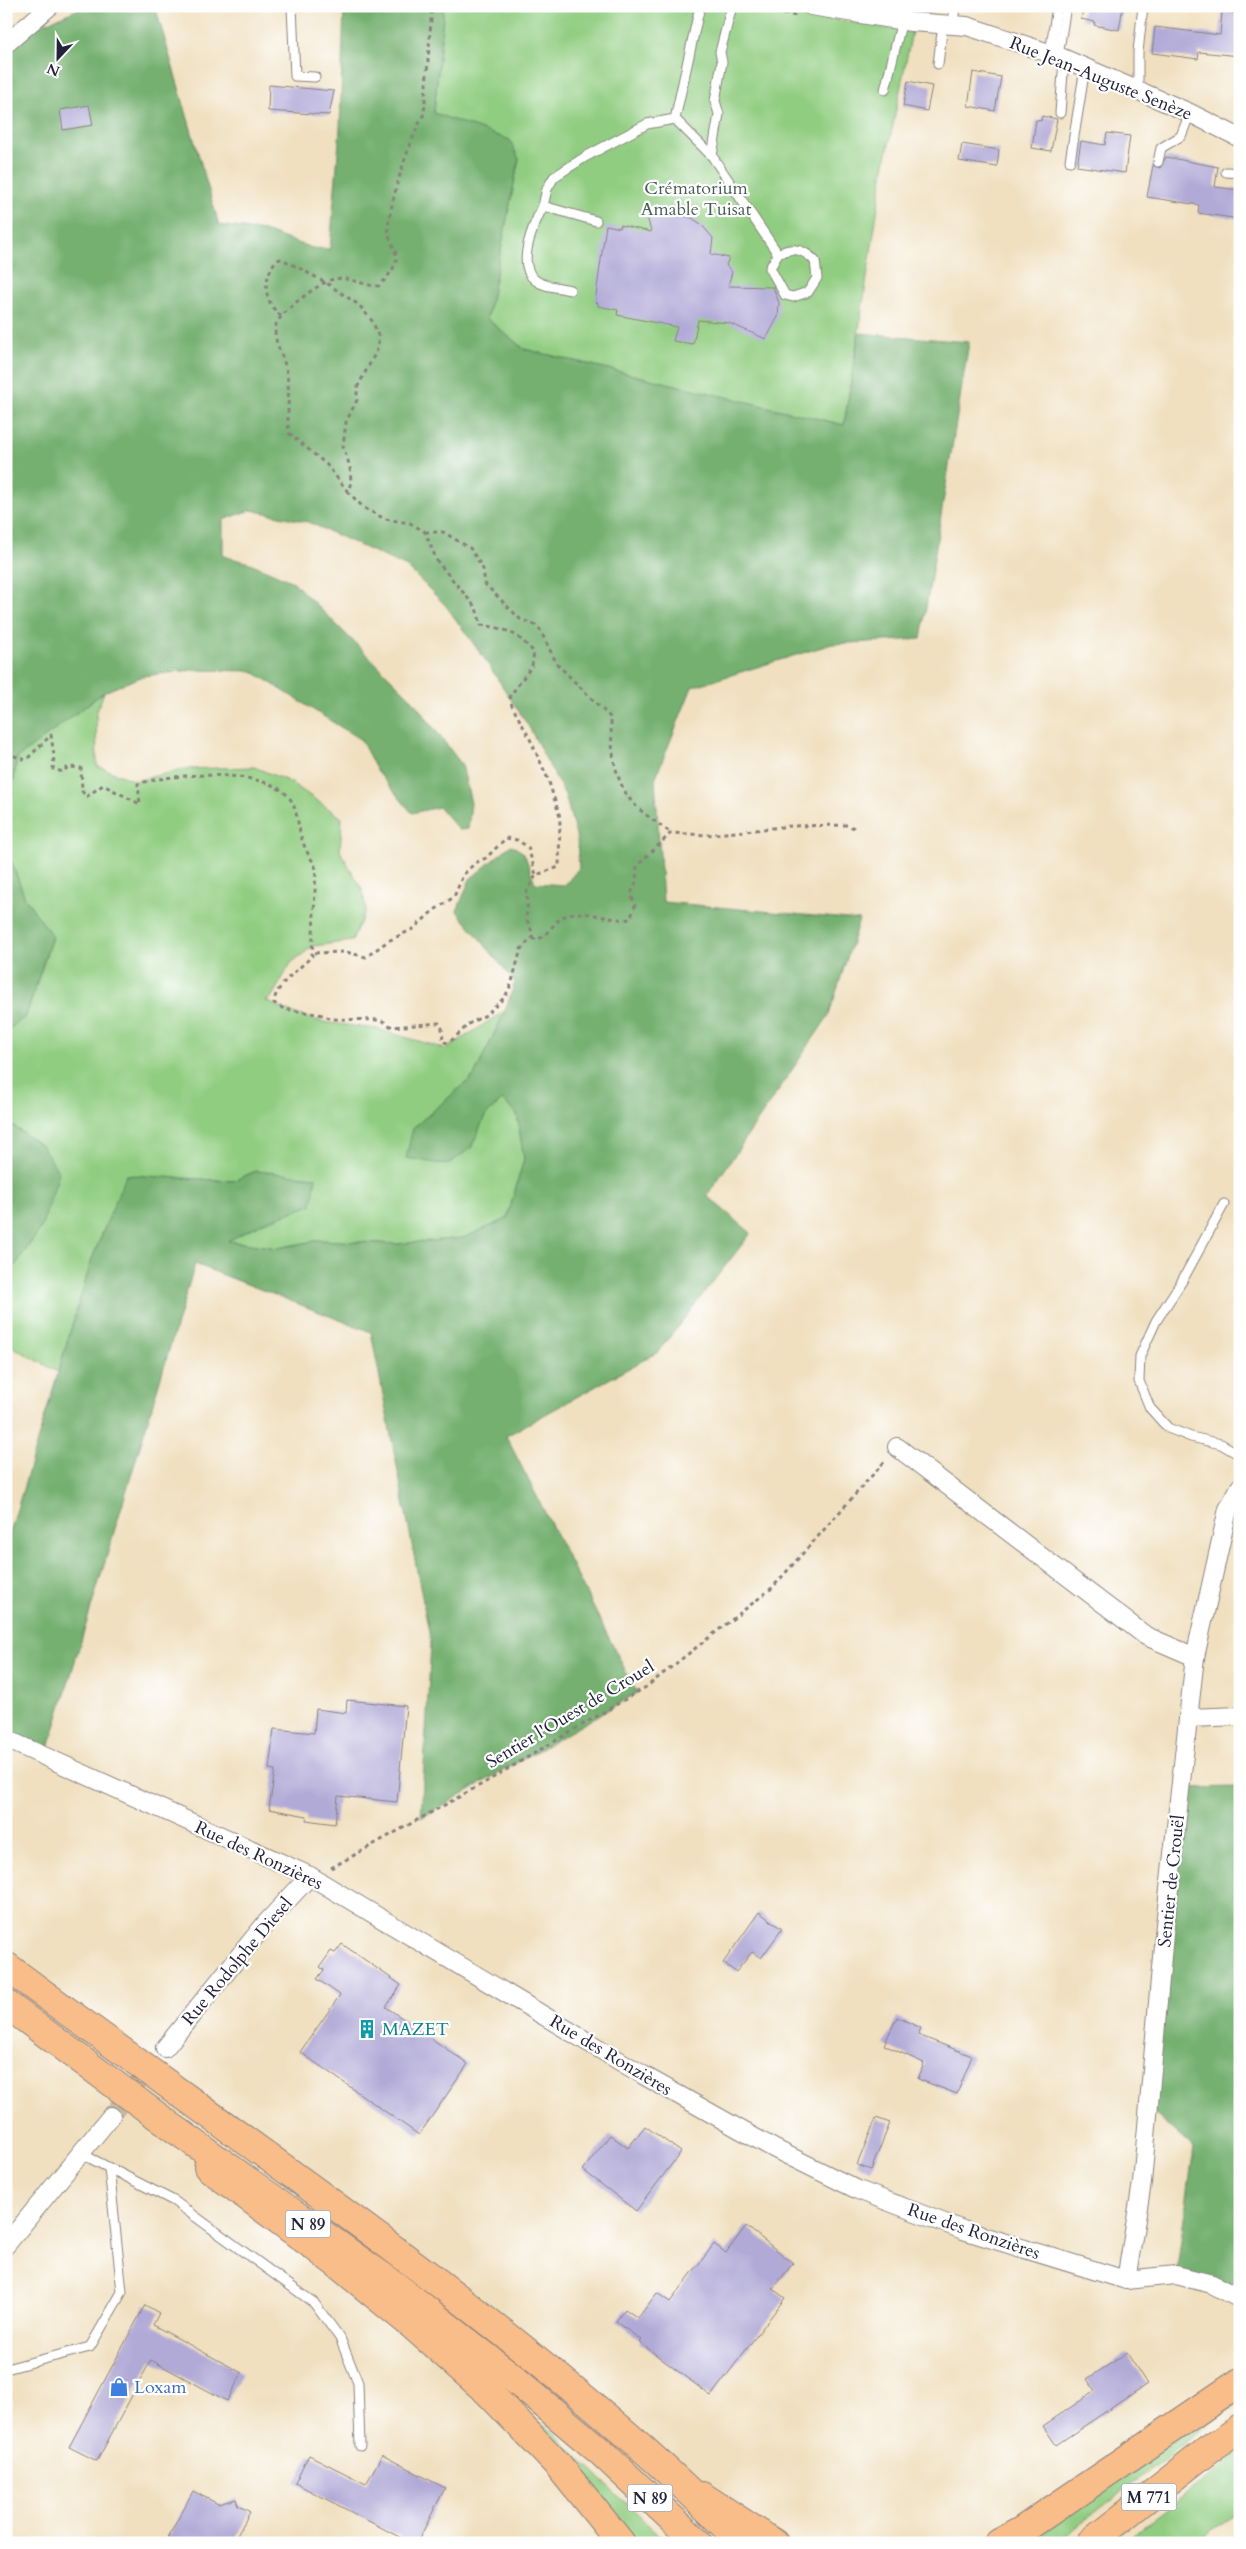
<svg xmlns="http://www.w3.org/2000/svg" width="1246" height="2549" font-family="Cardo,serif">
	<rect width="100%" height="100%" fill="#fff"/>
	<filter id="ink" filterUnits="userSpaceOnUse"><feTurbulence type="fractalNoise" baseFrequency=".02" numOctaves="2"/><feDisplacementMap in="SourceGraphic" scale="10" xChannelSelector="R" yChannelSelector="G"/><feConvolveMatrix kernelMatrix="1 2 1 2 8 2 1 2 1" color-interpolation-filters="sRGB"/></filter>
	<filter id="wash" filterUnits="userSpaceOnUse"><feTurbulence type="fractalNoise" baseFrequency=".0096" numOctaves="4" result="noise"/><feDisplacementMap in="SourceGraphic" scale="20" xChannelSelector="R" yChannelSelector="G"/><feGaussianBlur stdDeviation="1.12" result="paint"/><feColorMatrix in="noise" values="0 0 0 0 0 0 0 0 0 0 0 0 0 0 0 0 0 1.4 0 .05"/><feComposite in="paint" operator="in"/></filter>
	<g filter="url(#wash)">
		<rect width="100%" height="100%" fill="#f0e0c0"/>
		<g fill="#91cd81" stroke="#5a785e">
			<polygon points="444,6 752,6 912,32 884,168 844,425 524,349 487,319 519,159 434,113"/>
			<polygon points="104,692 96,713 97,766 135,781 184,769 254,767 290,782 342,818 340,851 362,889 366,909 352,941 313,946 291,963 271,998 266,1001 292,1013 323,1022 377,1029 446,1049 505,1011 474,1076 413,1128 471,1148 485,1116 502,1100 517,1114 524,1159 507,1219 463,1238 398,1244 320,1240 278,1248 227,1241 264,1222 256,1171 233,1181 127,1175 92,1259 58,1372 6,1343 6,1279 42,1226 43,1147 6,1121 6,1031 26,1016 52,937 25,898 6,847 6,831 17,758"/>
			<polygon points="507,2396 551,2431 667,2543 632,2543"/>
			<path d="M1240 2400 1056 2543H1029C1094 2489 1168 2445 1240 2400Z"/>
			<polygon points="1240,2453 1240,2511 1193,2543 1122,2543"/>
		</g>
		<g fill="#74b06f" stroke="#4b6955">
			<polygon points="86,6 155,6 219,225 264,231 312,248 330,249 340,129 344,6 444,6 434,113 510,140 519,159 487,319 524,349 844,425 859,333 969,342 921,639 832,644 692,687 655,779 663,902 859,920 829,1015 707,1196 751,1233 658,1352 506,1436 637,1693 421,1818 431,1643 371,1332 195,1264 46,1757 6,1739 6,1546 92,1259 126,1175 233,1181 256,1171 316,1177 312,1205 264,1222 228,1241 278,1248 320,1240 398,1244 463,1238 507,1219 524,1159 517,1114 502,1100 485,1116 471,1148 447,1165 406,1158 413,1128 474,1076 505,1011 515,982 457,911 470,879 511,845 524,853 535,883 565,885 579,868 577,839 565,795 529,727 484,658 446,606 407,567 308,522 251,510 223,520 223,556 250,563 293,582 410,697 462,765 471,803 468,829 459,830 439,807 412,813 377,771 361,740 252,671 193,670 143,676 104,692 17,758 6,831 6,54 31,29"/>
			<polygon points="6,847 25,898 52,936 26,1016 6,1031"/>
			<polygon points="6,1121 43,1147 59,1173 42,1226 6,1279"/>
			<polygon points="1240,1787 1240,2299 1176,2275 1194,2148 1149,2108 1181,1788"/>
		</g>
		<g id="blocks">
			<g fill="#b1aad7">
				<polygon points="1084,6 1123,6 1119,30 1094,25 1095,22 1081,19"/>
				<polygon points="1222,12 1240,14 1240,56 1199,52 1198,59 1152,53 1155,27 1220,35"/>
				<polygon points="973,72 1001,77 995,111 968,106"/>
				<polygon points="908,81 932,86 927,111 903,106"/>
				<polygon points="269,85 334,91 329,115 268,111"/>
				<polygon points="89,105 93,125 63,130 60,110"/>
				<polygon points="1042,116 1057,119 1051,151 1032,148 1036,120 1041,121"/>
				<polygon points="1107,133 1130,136 1125,173 1077,166 1081,141 1105,145"/>
				<polygon points="962,144 999,150 997,167 959,161"/>
				<polygon points="1166,157 1218,167 1215,187 1240,190 1240,219 1198,213 1199,205 1147,197 1153,165 1160,168"/>
				<polygon points="667,211 692,218 701,224 713,238 711,254 729,258 726,265 732,272 728,286 773,287 779,303 778,317 766,339 729,323 698,320 693,344 673,341 677,327 617,315 618,310 598,306 598,303 595,302 606,225 620,228 620,225 651,232 647,216"/>
				<polygon points="347,1700 406,1706 397,1802 338,1796 335,1824 306,1820 307,1816 269,1809 275,1770 269,1769 274,1729 314,1733 316,1709 346,1713"/>
				<polygon points="759,1912 782,1929 761,1958 752,1952 736,1972 723,1963"/>
				<polygon points="342,1944 401,1985 386,2007 468,2064 419,2135 300,2052 340,1995 317,1979 324,1970 320,1967 331,1951 335,1953"/>
				<polygon points="897,2017 921,2028 918,2035 972,2056 957,2094 918,2079 924,2063 884,2045"/>
				<polygon points="876,2118 890,2123 871,2170 857,2165"/>
				<polygon points="645,2126 681,2152 636,2211 583,2170 610,2135 628,2148"/>
				<polygon points="746,2226 793,2263 773,2289 785,2298 711,2396 639,2342 641,2340 616,2321 625,2309 638,2318 657,2293 670,2302 714,2244 726,2253"/>
				<polygon points="145,2305 159,2313 153,2325 242,2373 227,2401 151,2360 97,2461 69,2447"/>
				<polygon points="1127,2353 1147,2384 1056,2445 1043,2426 1095,2391 1087,2379"/>
				<polygon points="309,2455 366,2484 382,2455 445,2488 417,2543 411,2543 295,2483"/>
				<polygon points="193,2491 218,2504 236,2499 238,2505 250,2512 233,2543 165,2543"/>
			</g>
		</g>
	</g>
	<g filter="url(#ink)">
		<use href="#blocks" fill-opacity="0" stroke="#89817e" stroke-width="1"/>
		<g fill="none" stroke-linecap="round" stroke-linejoin="round">
			<polyline stroke="#c7baa5" stroke-width="18" stroke-dasharray="18 9" stroke-linecap="butt" points="111,2116 165,2048"/>
			<g stroke="#89817e" stroke-width="11">
				<g id="service">
					<polyline points="292,6 295,76 315,77"/>
					<polyline points="953,25 955,6"/>
					<polyline points="1050,53 1057,6"/>
					<polyline points="1058,56 1066,6"/>
					<polyline points="938,64 943,24"/>
					<polyline points="885,90 902,20 902,6"/>
					<polyline points="1138,91 1138,52 1143,6"/>
					<polyline points="1060,113 1064,59"/>
					<path d="M675 119 712 156 778 254 770 268 785 295 793 297 808 292 817 278 815 261C804 249 793 246 778 254"/>
					<polyline points="712,156 719,114 715,101 722,62 720,52 732,6"/>
					<polyline points="1070,161 1085,68"/>
					<polyline points="1158,162 1161,148 1181,136 1190,113"/>
					<polyline points="1226,172 1240,173"/>
					<path d="M543 206C534 224 515 264 535 280 544 287 559 287 570 290"/>
					<polyline points="596,221 543,206 547,189 554,177 585,157 647,124 675,119 700,6"/>
					<polyline points="1224,1204 1182,1281 1156,1321 1140,1356 1139,1381 1150,1408 1168,1428 1191,1437 1221,1444 1240,1455"/>
					<polyline points="80,2153 174,2201 314,2303 340,2338 358,2383 360,2446"/>
					<polyline points="6,2369 90,2347 122,2292 109,2168"/>
				</g>
			</g>
			<g stroke="#89817e" stroke-width="20">
				<g id="minor">
					<polyline points="811,6 911,22 967,26 1058,56 1190,113 1240,138"/>
					<polyline points="6,44 50,6"/>
					<polyline points="897,1447 1146,1636 1195,1657"/>
					<polyline points="1188,1718 1240,1716"/>
					<polyline points="6,1739 310,1876 643,2075 775,2149 858,2190 963,2230 1126,2280 1176,2275 1212,2284 1240,2299"/>
					<polyline points="165,2048 266,1923 310,1876"/>
					<polyline points="6,2245 111,2116"/>
					<polyline points="1126,2280 1142,2183 1164,1934 1195,1657 1228,1509 1240,1487"/>
				</g>
			</g>
			<g stroke="#89817e" stroke-width="30">
				<g id="trunk">
					<polyline points="208,2167 336,2263 413,2326 489,2393 559,2466 621,2543"/>
					<polyline points="702,2496 774,2543"/>
					<polyline points="999,2543 1021,2531 1240,2382"/>
					<polyline points="1090,2543 1208,2450 1240,2429"/>
				</g>
			</g>
			<g stroke="#89817e" stroke-width="30">
				<g id="motorway">
					<path d="M6 1966C157 2079 312 2185 461 2300 558 2375 655 2453 741 2543"/>
					<polyline points="6,2004 172,2127 397,2287 507,2373 602,2453 698,2543"/>
				</g>
			</g>
			<g stroke="#89817e" stroke-width="3" stroke-dasharray="4 4" stroke-linecap="butt">
				<polyline points="744,7 797,16"/>
				<path d="M281 316C262 300 263 280 276 260L282 259 325 282 359 305 373 322 379 338 377 350 357 388V400L346 422 343 446 350 467 351 482 348 492 364 508 385 519 410 523 425 532 437 561 476 608 481 625C508 629 515 632 534 652L532 666 510 696 512 706 530 739 548 779 560 817 559 867 536 875 528 847 517 840 506 838 486 858 475 863 463 875 454 897 433 911 413 929 388 941 366 957 346 952 313 953"/>
				<path d="M348 492 327 465 289 433C286 412 291 390 286 369 283 354 272 341 276 325 279 313 321 281 334 279 349 276 363 286 379 286 415 249 383 252 389 220 394 190 409 141 424 114L432 6"/>
				<path d="M425 532H443L470 548 483 569 485 584 520 619 538 626 557 664 611 718C611 744 613 776 629 798 639 812 657 822 671 833"/>
				<path d="M6 753 26 760 51 735 54 756 53 769 63 772 68 767 81 768 82 791 86 797 103 785 140 804 138 784C171 773 261 768 287 795 299 807 297 830 304 845 307 854 313 860 316 869L312 956C300 969 275 984 274 1003L284 1009 323 1015 331 1019 381 1020 392 1027 439 1023 442 1028 443 1042 449 1043 470 1023 486 1015 505 997 511 985 521 949 532 938 533 934 526 918 528 900 525 895 536 875"/>
				<path d="M532 938 537 940C550 934 554 920 567 915 583 908 611 922 630 919L635 906 631 894 636 882 637 866 671 833 707 835 792 826 848 825 854 828"/>
				<polyline points="331,1868 484,1783 646,1687 772,1588 885,1461"/>
			</g>
			<use href="#service" stroke="#fff" stroke-width="9"/>
			<use href="#minor" stroke="#fff" stroke-width="18"/>
			<use href="#trunk" stroke="#f8bd89" stroke-width="28"/>
			<use href="#motorway" stroke="#f8bd89" stroke-width="28"/>
		</g>
	</g>
	<defs>
		<g id="building-bare" transform="scale(1.5)"><path d="M-4-6H4V6H1V3H-1V6H-4ZM-2.5-4.3h1.7v1.8h-1.7ZM.8-4.3h1.7v1.8H.8ZM-2.5-1h1.7V.8h-1.7ZM.8-1h1.7V.8H.8Z" fill="#0f9aa8" stroke="#fff" stroke-width="2.5" paint-order="stroke"/></g>
		<g id="shop-bare" transform="scale(1.5)"><path d="M-5-2.5h2.3a2.7 3.5 0 0 1 5.4 0H5L5.5 6h-11ZM-1.5-2.5h3a1.5 2.3 0 0 0-3 0Z" fill="#3f7fe0" stroke="#fff" stroke-width="2.5" paint-order="stroke"/></g>
	</defs>
	<g fill-rule="evenodd">
		<use href="#building-bare" x="367" y="2029"/>
		<use href="#shop-bare" x="119" y="2387"/>
	</g>
	<g text-anchor="middle" stroke-width="4.5" stroke-linejoin="round" paint-order="stroke">
		<g fill="#fff" stroke="#646476" stroke-width="1">
			<rect x="285.5" y="2210.5" width="45" height="27" rx="4"/>
			<rect x="1121.5" y="2483.5" width="55" height="27" rx="4"/>
			<rect x="627.5" y="2484.5" width="45" height="27" rx="4"/>
		</g>
		<g font-size="16" font-weight="bold" fill="#22223b">
			<text x="308" y="2230">N 89</text>
			<text x="1149" y="2503">M 771</text>
			<text x="650" y="2504">N 89</text>
		</g>
		<g font-size="18" fill="#22223b" stroke="#fff">
			<text transform="translate(1101 78) rotate(22)" y="6">Rue Jean-Auguste Senèze</text>
			<text transform="translate(570 1714) rotate(-31)" y="6">Sentier l'Ouest de Crouel</text>
			<text transform="translate(259 1855) rotate(25)" y="6">Rue des Ronzières</text>
			<text transform="translate(1171 1881) rotate(-84)" y="6">Sentier de Crouël</text>
			<text transform="translate(237 1961) rotate(-50)" y="6">Rue Rodolphe Diesel</text>
			<text transform="translate(611 2055) rotate(31)" y="6">Rue des Ronzières</text>
			<text transform="translate(974 2231) rotate(19)" y="6">Rue des Ronzières</text>
		</g>
		<g font-size="18" fill="#495e54" stroke="#fff">
			<text x="696" y="194">Crématorium<tspan x="696" dy="21">Amable Tuisat</tspan></text>
		</g>
		<g font-size="18" fill="#0d838f" stroke="#fff" text-anchor="start">
			<text x="382" y="2035">MAZET</text>
		</g>
		<g font-size="18" fill="#366cbe" stroke="#fff" text-anchor="start">
			<text x="134" y="2393">Loxam</text>
		</g>
	</g>
	<rect width="1246" height="2549" fill="none" stroke="#fff" stroke-width="25"/>
	<g transform="translate(58 58) rotate(202)" stroke="#ffffff" stroke-width="4" paint-order="stroke">
	<path d="M0-4L9 19L0 12L-9 19Z" fill="#22223b"/>
	<text y="-8" font-size="14" font-weight="bold" text-anchor="middle" fill="#22223b">N</text>
	</g>
</svg>
